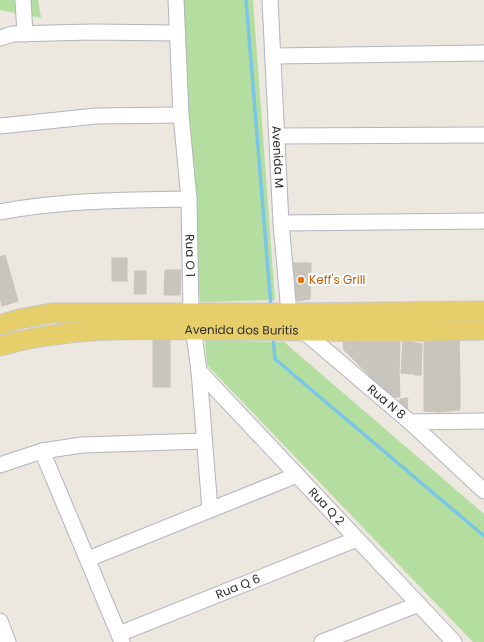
<svg xmlns="http://www.w3.org/2000/svg" width="484" height="642" font-family="Poppins,sans-serif">
	<rect width="100%" height="100%" fill="#ece7df"/>
	<g fill="#b3dea0">
		<polygon points="0,0 38,0 41,18 0,10"/>
		<polygon points="180,0 253,0 275,300 200,302"/>
		<polygon points="205,340 284,342 484,514 484,642 473,642 207,365"/>
	</g>
	<g fill="none" stroke-linecap="round" stroke-linejoin="round">
		<g stroke="#7bc5e6" stroke-width="3.5">
			<polyline points="246,0 271,307"/>
			<polyline points="273,336 275,359 484,536"/>
		</g>
	</g>
	<g fill="#c8c5bd" stroke="#c8c3b9">
		<polygon points="5,255 18,301 2,306 0,298 0,257"/>
		<rect x="112" y="258" width="15" height="23"/>
		<polygon points="290,263 311,263 310,299 298,301 292,296"/>
		<polygon points="165,270 181,270 180,295 164,295"/>
		<polygon points="135,271 146,271 146,294 134,294"/>
		<rect x="153" y="339" width="17" height="48"/>
		<polygon points="343,341 370,342 371,373 369,375 344,350"/>
		<polygon points="459,341 460,379 424,380 424,342"/>
		<polygon points="370,342 385,342 386,391 370,377"/>
		<polygon points="385,342 400,342 399,372 385,373"/>
		<polygon points="403,342 414,342 413,374 401,373"/>
		<polygon points="414,343 422,344 421,375 414,375"/>
		<polygon points="399,372 400,397 392,397 386,391 385,373"/>
		<polygon points="460,379 460,410 439,412 440,380"/>
		<polygon points="424,380 440,380 439,412 424,411"/>
		<polygon points="408,398 407,411 400,407 400,399"/>
	</g>
	<g fill="none" stroke-linecap="round" stroke-linejoin="round">
		<g stroke="#b2b5be" stroke-width="17">
			<g id="minor">
				<polyline points="23,0 25,34"/>
				<path id="s1" d="M176 0 181 115 189 199 191 313 199 371 210 510"/>
				<path id="s2" d="M270 0 281 223 289 313 302 330 410 422 484 491"/>
				<polyline points="0,38 13,34 92,32 178,33"/>
				<polyline points="274,56 484,53"/>
				<polyline points="0,126 96,116 181,115"/>
				<polyline points="277,136 484,135"/>
				<path d="M0 212C62 200 125 200 189 199"/>
				<polyline points="281,223 484,221"/>
				<path id="s3" d="M199 371 454 642"/>
				<polyline points="410,422 484,421"/>
				<polyline points="42,451 122,642"/>
				<polyline points="0,465 42,451 82,445 204,441"/>
				<polyline points="88,559 297,475"/>
				<polyline points="0,621 8,642"/>
				<path id="s4" d="M119 634 357 539"/>
				<polyline points="322,642 419,604"/>
			</g>
		</g>
		<g stroke="#c8c8c8" stroke-width="21">
			<g id="major">
				<polyline points="0,325 19,319 52,313 289,313 484,311"/>
				<path id="s5" d="M0 346C66 327 133 329 202 330 296 330 390 333 484 330"/>
			</g>
		</g>
		<use href="#minor" stroke="#fff" stroke-width="15"/>
		<use href="#major" stroke="#e6ce6a" stroke-width="19"/>
	</g>
	<circle fill="#e8710a" stroke="#fff" stroke-width="1.5" cx="301" cy="280" r="4"/>
	<g text-anchor="middle" stroke-width="4" stroke-linejoin="round" paint-order="stroke">
		<g font-size="12" fill="#2c2c2c" stroke="#fff">
			<text dy="4" stroke="none"><textPath href="#s2" startOffset="157">Avenida M</textPath></text>
			<text dy="4" stroke="none"><textPath href="#s1" startOffset="256">Rua O 1</textPath></text>
			<text dy="4" stroke="none"><textPath href="#s5" startOffset="243">Avenida dos Buritis</textPath></text>
			<text dy="4" stroke="none"><textPath href="#s2" startOffset="446">Rua N 8</textPath></text>
			<text dy="4" stroke="none"><textPath href="#s3" startOffset="186">Rua Q 2</textPath></text>
			<text dy="4" stroke="none"><textPath href="#s4" startOffset="128">Rua Q 6</textPath></text>
		</g>
		<g font-size="12" fill="#c56008" stroke="#fff" text-anchor="start">
			<text x="309" y="284">Keff's Grill</text>
		</g>
	</g>
</svg>
